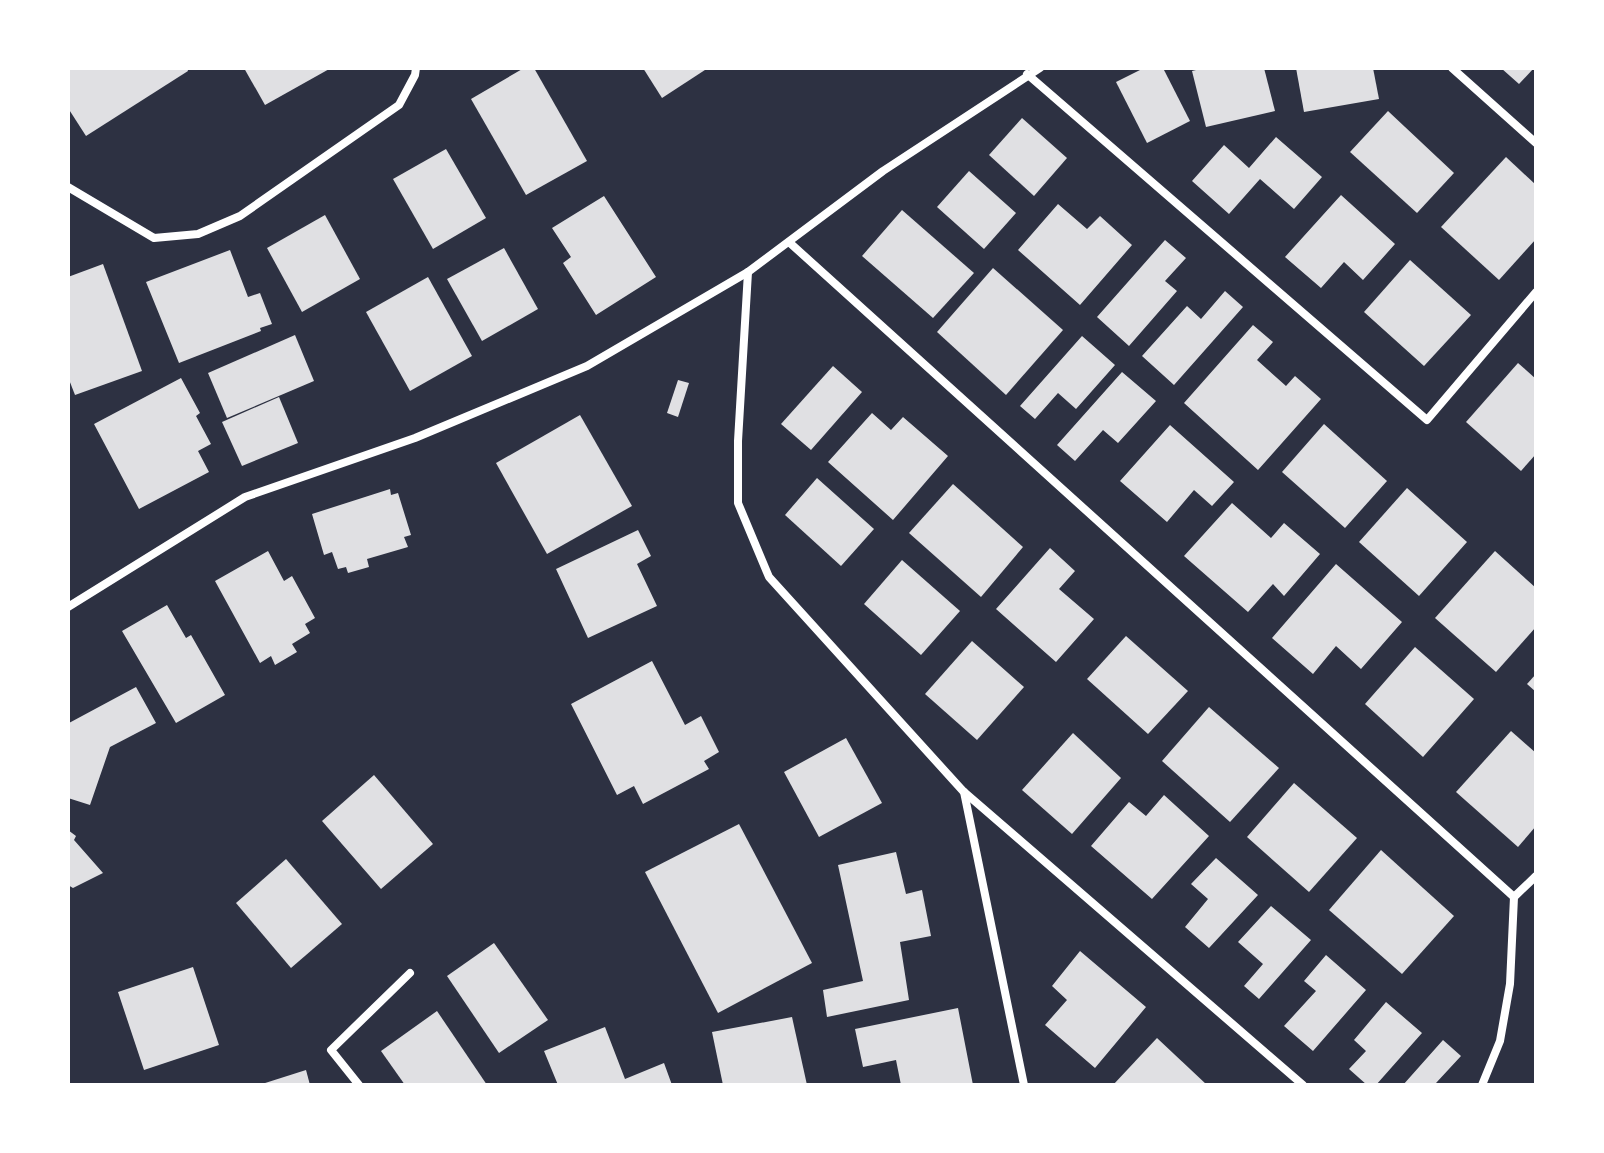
<svg xmlns="http://www.w3.org/2000/svg" width="1604" height="1153" font-family="Merriweather,serif">
	<rect width="100%" height="100%" fill="#2d3142"/>
	<g fill="#e0e0e3">
		<polygon points="68,68 187,68 188,71 86,136 68,108"/>
		<polygon points="244,68 331,68 265,105"/>
		<polygon points="524,68 534,68 587,161 526,195 471,99"/>
		<polygon points="643,68 708,68 662,98"/>
		<polygon points="1144,68 1163,68 1190,121 1147,143 1116,82"/>
		<polygon points="1204,68 1264,68 1275,111 1206,127 1192,71"/>
		<polygon points="1296,68 1373,68 1379,99 1304,112"/>
		<polygon points="1501,68 1534,68 1519,84"/>
		<polygon points="1388,111 1454,173 1417,213 1350,152"/>
		<polygon points="1022,118 1067,158 1034,196 989,155"/>
		<polygon points="1276,137 1322,177 1294,209 1260,179 1229,214 1192,181 1224,145 1249,168"/>
		<polygon points="446,149 486,218 433,249 393,179"/>
		<polygon points="1506,157 1536,185 1536,239 1499,280 1441,227"/>
		<polygon points="969,171 1016,213 984,249 937,207"/>
		<polygon points="1341,195 1395,244 1363,280 1344,262 1321,288 1285,257"/>
		<polygon points="604,196 656,277 596,315 563,263 571,257 552,228"/>
		<polygon points="1058,204 1087,229 1100,216 1132,245 1080,305 1018,250"/>
		<polygon points="902,210 974,273 933,318 862,256"/>
		<polygon points="325,215 360,279 302,312 267,248"/>
		<polygon points="1165,240 1186,258 1165,281 1177,291 1129,346 1097,317"/>
		<polygon points="504,248 538,309 482,341 447,279"/>
		<polygon points="230,250 248,297 260,293 272,324 260,328 261,331 179,363 146,282"/>
		<polygon points="1410,260 1471,315 1424,366 1364,312"/>
		<polygon points="103,264 142,371 75,395 68,377 68,277"/>
		<polygon points="993,268 1063,330 1006,395 937,332"/>
		<polygon points="428,277 472,356 410,391 366,312"/>
		<polygon points="1225,291 1243,307 1174,385 1142,356 1187,306 1201,319"/>
		<polygon points="1253,325 1273,342 1257,360 1286,386 1295,376 1321,399 1258,470 1184,403"/>
		<polygon points="295,335 314,381 227,418 208,373"/>
		<polygon points="1082,336 1115,365 1076,409 1058,393 1035,419 1020,406"/>
		<polygon points="1518,363 1536,379 1536,454 1521,471 1466,422"/>
		<polygon points="833,366 862,392 811,450 781,424"/>
		<polygon points="1122,372 1156,401 1118,443 1103,430 1075,461 1057,445"/>
		<polygon points="181,378 200,413 196,416 211,444 198,451 209,472 139,509 94,424"/>
		<polygon points="678,380 689,383 678,417 667,413"/>
		<polygon points="279,397 298,443 242,466 222,422"/>
		<polygon points="872,413 891,430 903,417 948,456 893,520 828,462"/>
		<polygon points="580,415 632,506 547,554 496,463"/>
		<polygon points="1324,424 1387,481 1345,528 1282,472"/>
		<polygon points="1170,425 1234,482 1212,506 1194,490 1167,522 1120,481"/>
		<polygon points="817,478 874,529 841,566 785,515"/>
		<polygon points="953,484 1023,547 981,597 909,533"/>
		<polygon points="1407,488 1467,542 1419,596 1359,542"/>
		<polygon points="390,489 391,495 398,493 411,535 404,537 408,547 367,559 369,567 348,573 346,567 338,569 332,552 324,555 312,514"/>
		<polygon points="1232,503 1271,538 1284,523 1320,554 1284,596 1273,584 1248,612 1184,556"/>
		<polygon points="638,530 651,556 637,564 657,606 588,638 556,569"/>
		<polygon points="1050,548 1075,571 1059,589 1094,619 1056,662 996,609"/>
		<polygon points="268,551 284,581 292,576 315,618 305,624 310,633 292,644 297,652 275,665 271,656 260,663 215,581"/>
		<polygon points="1495,551 1536,588 1536,627 1496,672 1435,618"/>
		<polygon points="902,560 960,611 921,655 864,604"/>
		<polygon points="1336,564 1402,622 1361,669 1336,646 1313,674 1272,638"/>
		<polygon points="167,605 186,638 191,635 225,695 176,723 122,631"/>
		<polygon points="1126,636 1188,691 1148,734 1087,679"/>
		<polygon points="972,641 1024,687 977,740 925,694"/>
		<polygon points="1415,647 1474,699 1423,757 1365,704"/>
		<polygon points="652,661 685,725 701,716 719,752 704,761 709,769 643,804 634,786 617,795 571,704"/>
		<polygon points="1536,674 1536,692 1527,684"/>
		<polygon points="136,687 156,723 110,747 90,805 68,798 69,723"/>
		<polygon points="1209,707 1279,768 1230,822 1162,761"/>
		<polygon points="1511,731 1536,753 1536,826 1518,847 1456,792"/>
		<polygon points="1073,733 1121,778 1072,834 1022,790"/>
		<polygon points="846,738 882,803 819,837 784,772"/>
		<polygon points="374,775 433,844 381,889 322,821"/>
		<polygon points="1294,783 1357,838 1309,892 1247,837"/>
		<polygon points="1164,795 1209,836 1152,899 1091,846 1129,802 1146,816"/>
		<polygon points="739,824 812,963 718,1013 645,872"/>
		<polygon points="68,830 76,836 74,840 103,873 73,888 68,885"/>
		<polygon points="1381,850 1454,916 1402,974 1329,910"/>
		<polygon points="896,852 906,894 922,890 931,936 900,942 909,1000 827,1017 823,990 863,981 838,865"/>
		<polygon points="1216,858 1258,895 1209,948 1185,927 1208,899 1191,884"/>
		<polygon points="286,859 342,924 291,968 236,903"/>
		<polygon points="1271,906 1311,940 1259,999 1244,986 1263,964 1238,942"/>
		<polygon points="494,943 548,1020 499,1053 447,976"/>
		<polygon points="1080,951 1146,1007 1095,1068 1045,1025 1067,1000 1052,986"/>
		<polygon points="1326,955 1366,990 1313,1051 1284,1026 1316,991 1304,981"/>
		<polygon points="193,967 219,1045 144,1070 118,992"/>
		<polygon points="1386,1002 1422,1033 1376,1085 1367,1085 1349,1069 1366,1051 1354,1040"/>
		<polygon points="958,1008 973,1085 901,1085 896,1060 863,1067 855,1029"/>
		<polygon points="437,1011 487,1085 405,1085 381,1051"/>
		<polygon points="792,1017 807,1085 723,1085 712,1032"/>
		<polygon points="605,1027 625,1079 664,1063 672,1085 558,1085 544,1051"/>
		<polygon points="1157,1038 1207,1085 1113,1085"/>
		<polygon points="1443,1040 1461,1056 1436,1083 1438,1085 1403,1085"/>
		<polygon points="306,1070 310,1085 262,1085 262,1084"/>
	</g>
	<g fill="none" stroke-linecap="round" stroke-linejoin="round">
		<g stroke="#fff" stroke-width="8">
			<polyline points="1452,68 1536,143"/>
			<polyline points="1027,74 1427,420 1536,292"/>
			<polyline points="68,187 154,238 198,234 240,216 399,105 415,75 416,68"/>
			<polyline points="790,243 1514,897"/>
			<polyline points="748,272 738,441 738,503 769,577 963,791 1303,1085"/>
			<polyline points="68,607 245,497 415,438 587,366 748,272 883,171 1040,68"/>
			<polyline points="964,792 1024,1085"/>
			<polyline points="359,1085 331,1050 410,973"/>
			<polyline points="1482,1085 1500,1041 1510,984 1514,897 1536,876"/>
		</g>
	</g>
	<rect width="1604" height="1153" fill="none" stroke="#ffffff" stroke-width="140"/>
</svg>
